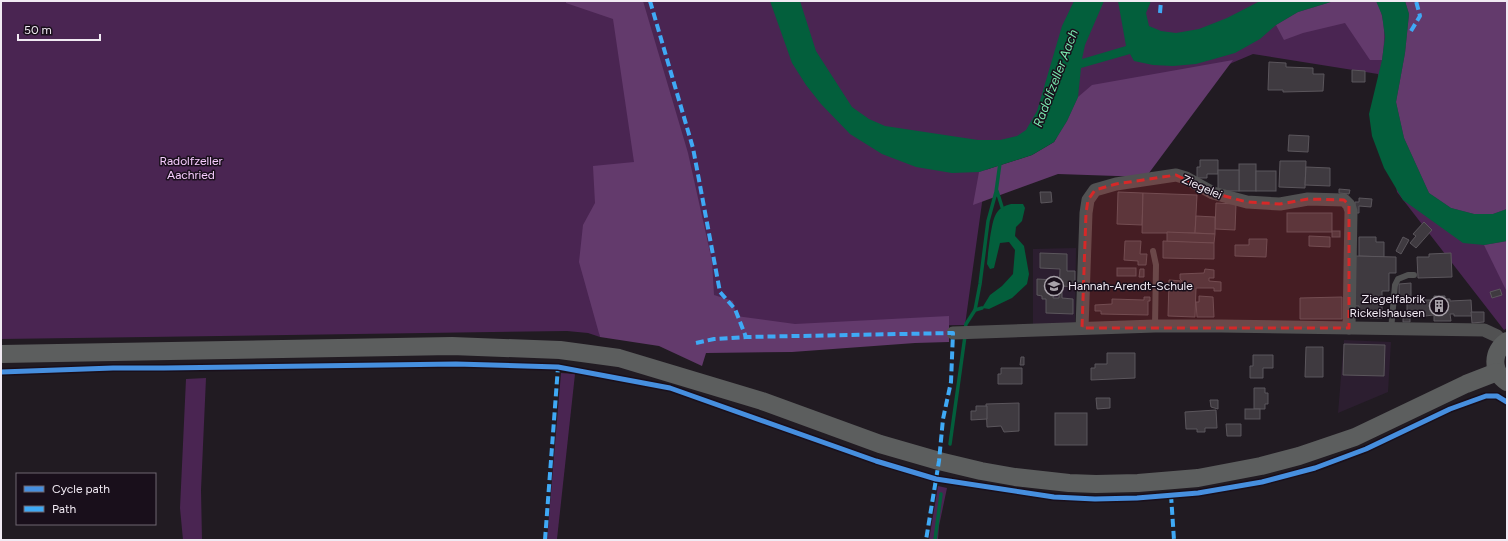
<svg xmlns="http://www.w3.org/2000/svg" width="1508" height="541" font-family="Figtree,sans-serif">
	<rect width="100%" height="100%" fill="#211b22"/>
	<g fill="#2c1e30">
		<polygon points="1076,248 1075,324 1033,324 1033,249"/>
		<polygon points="1344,340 1391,342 1388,392 1338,413"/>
	</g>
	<g fill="#4a2552">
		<polygon points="1,1 1507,1 1507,328 1504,330 1397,192 1378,74 1253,54 987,167 965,325 599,330 600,337 588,333 567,331 1,339"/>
		<polygon points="561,373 575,374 557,539 547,540"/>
		<polygon points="206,378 201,490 202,540 183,540 180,508 186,379"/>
		<polygon points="938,486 947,488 939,526 938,540 929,540"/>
	</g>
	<g fill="#633a6c">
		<polygon points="566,1 643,1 688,153 712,261 714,295 733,301 736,316 795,324 949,316 949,342 915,343 792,352 706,353 702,366 659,346 600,337 579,262 583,225 595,203 593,166 634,162 613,19 566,3"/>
		<path d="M1334 1H1377C1386 22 1385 38 1382 60H1370L1345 23 1303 33 1284 40 1276 25 1298 12Z"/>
		<polygon points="1405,1 1507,1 1507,209 1493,214 1474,214 1451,208 1429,193 1404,138 1396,102 1405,53 1409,14"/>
		<polygon points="1233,60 1146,177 1058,174 973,205 979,172 1032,155 1054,142 1067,121 1078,97 1092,85"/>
		<polygon points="1507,241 1507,292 1484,245"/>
	</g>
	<g fill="#035f3c">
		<polygon points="770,1 800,1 816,51 852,107 869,119 885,126 978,140 1000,140 1017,136 1026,130 1037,111 1062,26 1074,1 1104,1 1085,45 1082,59 1126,46 1118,1 1151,1 1146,13 1149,26 1161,31 1176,33 1199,29 1227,18 1260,1 1334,1 1298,12 1276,25 1260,39 1235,53 1221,57 1196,64 1173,66 1153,65 1134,61 1130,54 1081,68 1078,97 1067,121 1054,142 1032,155 979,172 952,173 916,167 882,154 850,134 821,104 806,85 792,63"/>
		<polygon points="1376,1 1405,1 1409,14 1405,53 1396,102 1404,138 1429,193 1451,208 1474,214 1493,214 1507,209 1507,241 1484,245 1463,243 1403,200 1384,168 1372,136 1369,114 1382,60 1385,37 1382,15"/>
		<path d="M1011 204H1023L1025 208 1022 221 1016 227 1015 236 1024 246 1029 274 1027 284 1012 298 989 309 982 308 990 295 1002 286 1013 274 1015 250 1009 242 1000 243 994 268 990 269 987 264C988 254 991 222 996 214 999 208 1004 206 1011 204Z"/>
	</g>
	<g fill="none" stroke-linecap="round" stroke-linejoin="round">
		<g stroke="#035f3c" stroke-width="3.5">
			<polyline points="997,191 1002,207"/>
			<polyline points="975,310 982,308"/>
			<polyline points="965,330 966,324 975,310 980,284 988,221 996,192 1000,163"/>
			<polyline points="950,444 965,336"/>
			<polyline points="935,540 941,494"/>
		</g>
	</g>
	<g fill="#3f3a40" stroke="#5b565c">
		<polygon points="1269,62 1286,63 1286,67 1313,68 1313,74 1324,74 1323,91 1283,92 1283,90 1268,90"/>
		<polygon points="1352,70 1365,71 1365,82 1352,82"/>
		<polygon points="1289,135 1309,136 1308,152 1288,151"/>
		<polygon points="1200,160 1218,160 1218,174 1207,174 1207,178 1197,178 1197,167 1200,167"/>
		<polygon points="1280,161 1306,161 1305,188 1279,187"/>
		<rect x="1239" y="164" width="17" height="27"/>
		<polygon points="1306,167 1330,168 1330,186 1305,185"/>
		<rect x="1218" y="170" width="21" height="21"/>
		<rect x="1256" y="171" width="20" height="20"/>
		<polygon points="1339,189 1350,190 1349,194 1339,193"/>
		<polygon points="1040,192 1051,192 1052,202 1041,203"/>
		<polygon points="1118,192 1143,193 1142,225 1117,224"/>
		<polygon points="1143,193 1197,195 1195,233 1142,233"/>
		<polygon points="1359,198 1372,199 1371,207 1359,206 1359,213 1355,213 1355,202 1359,202"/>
		<polygon points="1216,203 1236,204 1235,230 1215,229"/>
		<rect x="1287" y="213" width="45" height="19"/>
		<polygon points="1196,216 1215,217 1215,234 1195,233"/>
		<polygon points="1424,222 1432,230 1416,248 1410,243 1416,236 1413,234"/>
		<rect x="1332" y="231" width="8" height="6"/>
		<polygon points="1167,232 1215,234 1214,243 1167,242"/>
		<polygon points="1309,236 1330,237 1330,247 1309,246"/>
		<polygon points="1359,237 1376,237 1376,242 1384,242 1384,257 1359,256"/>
		<polygon points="1403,237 1409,240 1401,254 1396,251"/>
		<polygon points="1249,239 1267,239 1266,257 1235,256 1235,245 1249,245"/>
		<polygon points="1125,241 1141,241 1140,254 1147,254 1146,265 1138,265 1138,261 1124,260"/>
		<polygon points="1163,241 1214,243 1214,259 1163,258"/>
		<polygon points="1040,253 1067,254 1067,271 1075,271 1075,287 1062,286 1062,298 1073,299 1073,314 1046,313 1046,299 1042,299 1042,296 1037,295 1037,279 1055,280 1053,298 1059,298 1060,269 1040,268"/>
		<polygon points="1451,253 1452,277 1418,278 1417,257 1429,257 1429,254"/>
		<polygon points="1355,256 1396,257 1396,273 1389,273 1389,291 1382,291 1382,318 1370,318 1370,315 1359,315 1359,306 1355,306"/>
		<rect x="1117" y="268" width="19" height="8"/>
		<polygon points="1140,269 1144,269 1144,277 1139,277"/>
		<polygon points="1205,269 1214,270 1214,278 1209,278 1209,281 1221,282 1221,291 1214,291 1214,288 1196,288 1195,317 1168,316 1169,280 1182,281 1180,279 1180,274 1204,273"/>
		<polygon points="1411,283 1411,297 1399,297 1399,284"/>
		<polygon points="1500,289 1502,295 1492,298 1490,292"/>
		<polygon points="1199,296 1213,297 1214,317 1197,317 1196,302 1199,302"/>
		<polygon points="1434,296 1445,296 1445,299 1450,299 1450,301 1471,300 1472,316 1454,316 1454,314 1450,314 1451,321 1434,321 1434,315 1416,317 1416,315 1410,315 1410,322 1403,322 1403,311 1407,311 1407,300 1434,300"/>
		<polygon points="1144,297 1150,297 1150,301 1148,301 1148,315 1101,314 1101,311 1095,311 1095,305 1112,304 1112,299 1144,300"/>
		<polygon points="1342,297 1342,319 1300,319 1300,298"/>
		<polygon points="1471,312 1484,312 1484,322 1472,323"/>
		<polygon points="1344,344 1385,345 1384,376 1343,375"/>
		<polygon points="1306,347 1323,347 1323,377 1305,377"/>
		<polygon points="1107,353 1135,353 1135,378 1091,380 1091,368 1095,368 1095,364 1107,364"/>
		<polygon points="1253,355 1273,355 1273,368 1263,368 1263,378 1250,378 1250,366 1253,366"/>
		<polygon points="1021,357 1024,357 1024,365 1020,365"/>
		<polygon points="1001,368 1022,368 1022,384 998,384 998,374 1001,374"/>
		<polygon points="1254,388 1265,388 1265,393 1268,393 1268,404 1265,404 1265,409 1254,409"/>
		<polygon points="1096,398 1110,398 1110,408 1097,409"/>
		<polygon points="1210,400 1218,400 1218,409 1211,407"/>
		<polygon points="1019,403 1019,431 1004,432 1001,426 987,427 986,404"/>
		<polygon points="976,406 987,406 987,419 971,420 971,411 976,411"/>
		<rect x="1245" y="409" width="15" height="10"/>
		<polygon points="1216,410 1217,428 1205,428 1205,432 1197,432 1197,429 1186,429 1185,412"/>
		<rect x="1055" y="413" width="32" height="32"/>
		<polygon points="1226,424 1241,424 1241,436 1227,436"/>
	</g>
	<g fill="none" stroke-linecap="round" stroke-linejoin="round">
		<g stroke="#515152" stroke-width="6">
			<polyline points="1153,251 1156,265 1155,326"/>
			<polyline points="1391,330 1395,285 1398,279 1408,275 1414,275"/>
		</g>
		<g stroke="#515152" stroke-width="13">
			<polyline points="1082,328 1086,213 1088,200 1095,190 1116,184 1176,175 1186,178 1213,193 1247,202 1280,204 1308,199 1344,200 1349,205 1351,211 1349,328"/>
			<polyline points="953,333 1155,326 1221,326 1484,330 1497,336 1504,344"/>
		</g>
		<g stroke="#5c5e5e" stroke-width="18">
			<path d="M1507 341C1492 352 1491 371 1507 382"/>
			<polyline points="1,354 452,346 560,350 619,358 762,401 880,444 939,461 981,471 1015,477 1069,483 1096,484 1138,483 1198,478 1261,466 1299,456 1355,437 1466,384 1497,372"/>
		</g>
		<g stroke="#3fa9f5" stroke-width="4" stroke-dasharray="8 4" stroke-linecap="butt">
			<polyline points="650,1 693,148 720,292 735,309 746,337"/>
			<polyline points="1160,13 1161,1"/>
			<polyline points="1411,31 1420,16 1416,1"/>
			<polyline points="696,343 714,339 746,337 953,333 951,382 943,419 939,461 926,540"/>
			<polyline points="1171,495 1174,540"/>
			<polyline points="545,540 558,367"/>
		</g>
		<g stroke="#190f1b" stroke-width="8">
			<polyline id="cycleway" points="1,372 113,368 164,368 456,364 558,367 670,388 876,461 936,479 1054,497 1095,499 1137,498 1198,493 1262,482 1315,468 1366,449 1450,409 1486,396 1497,396 1507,402"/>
		</g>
		<use href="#cycleway" stroke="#468fdf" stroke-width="5"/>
	</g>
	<path fill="#d62828" fill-opacity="0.2" stroke="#d62828" stroke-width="3" stroke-dasharray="8 5" stroke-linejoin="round" d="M1176 175 1213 193 1247 202 1280 204 1308 199 1344 200 1349 205V328H1082L1086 213 1088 200 1095 190 1116 184Z"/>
	<defs>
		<g id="school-ring" transform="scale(1)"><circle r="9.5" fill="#190f1b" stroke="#a8a2aa" stroke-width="1.5"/><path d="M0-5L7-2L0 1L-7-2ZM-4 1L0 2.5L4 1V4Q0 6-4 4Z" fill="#a8a2aa"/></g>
		<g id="building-ring" transform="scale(1)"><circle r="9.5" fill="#190f1b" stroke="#a8a2aa" stroke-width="1.5"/><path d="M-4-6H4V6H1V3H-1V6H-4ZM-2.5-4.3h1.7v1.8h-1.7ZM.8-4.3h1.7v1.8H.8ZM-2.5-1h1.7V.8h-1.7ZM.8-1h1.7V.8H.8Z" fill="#a8a2aa"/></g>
	</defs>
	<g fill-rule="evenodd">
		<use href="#school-ring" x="1054" y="286"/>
		<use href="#building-ring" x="1439" y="306"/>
	</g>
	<g text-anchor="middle" stroke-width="3" stroke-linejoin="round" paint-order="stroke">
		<g font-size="12" fill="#f6ccfe" stroke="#190f1b">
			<text x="191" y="165">Radolfzeller<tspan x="191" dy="14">Aachried</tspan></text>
		</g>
		<g font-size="12" fill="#f1eaf3" stroke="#190f1b">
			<text transform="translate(1202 187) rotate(24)" y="4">Ziegelei</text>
		</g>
		<g font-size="12" fill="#f1eaf3" stroke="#190f1b" text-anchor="start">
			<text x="1068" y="290">Hannah-Arendt-Schule</text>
			<text x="1425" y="303" text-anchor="end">Ziegelfabrik<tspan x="1425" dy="14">Rickelshausen</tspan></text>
		</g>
		<g font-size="13" font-style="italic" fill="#79e9ae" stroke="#190f1b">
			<text transform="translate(1055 78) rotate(-69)" y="5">Radolfzeller Aach</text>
		</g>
	</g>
	<rect width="1508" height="541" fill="none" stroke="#f1eaf3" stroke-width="4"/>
	<rect x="16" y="473" width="140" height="52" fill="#190f1b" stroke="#6f6771"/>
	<rect x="24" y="486" width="20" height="6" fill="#468fdf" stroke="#6f6771"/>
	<text x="52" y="493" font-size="12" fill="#f1eaf3">Cycle path</text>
	<rect x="24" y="506" width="20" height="6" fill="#3fa9f5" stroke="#6f6771"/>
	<text x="52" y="513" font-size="12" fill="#f1eaf3">Path</text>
	<path d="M18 34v6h82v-6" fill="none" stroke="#f1eaf3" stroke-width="2"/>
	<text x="24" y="34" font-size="12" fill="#f1eaf3" stroke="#190f1b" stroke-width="3" paint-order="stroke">50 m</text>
</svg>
